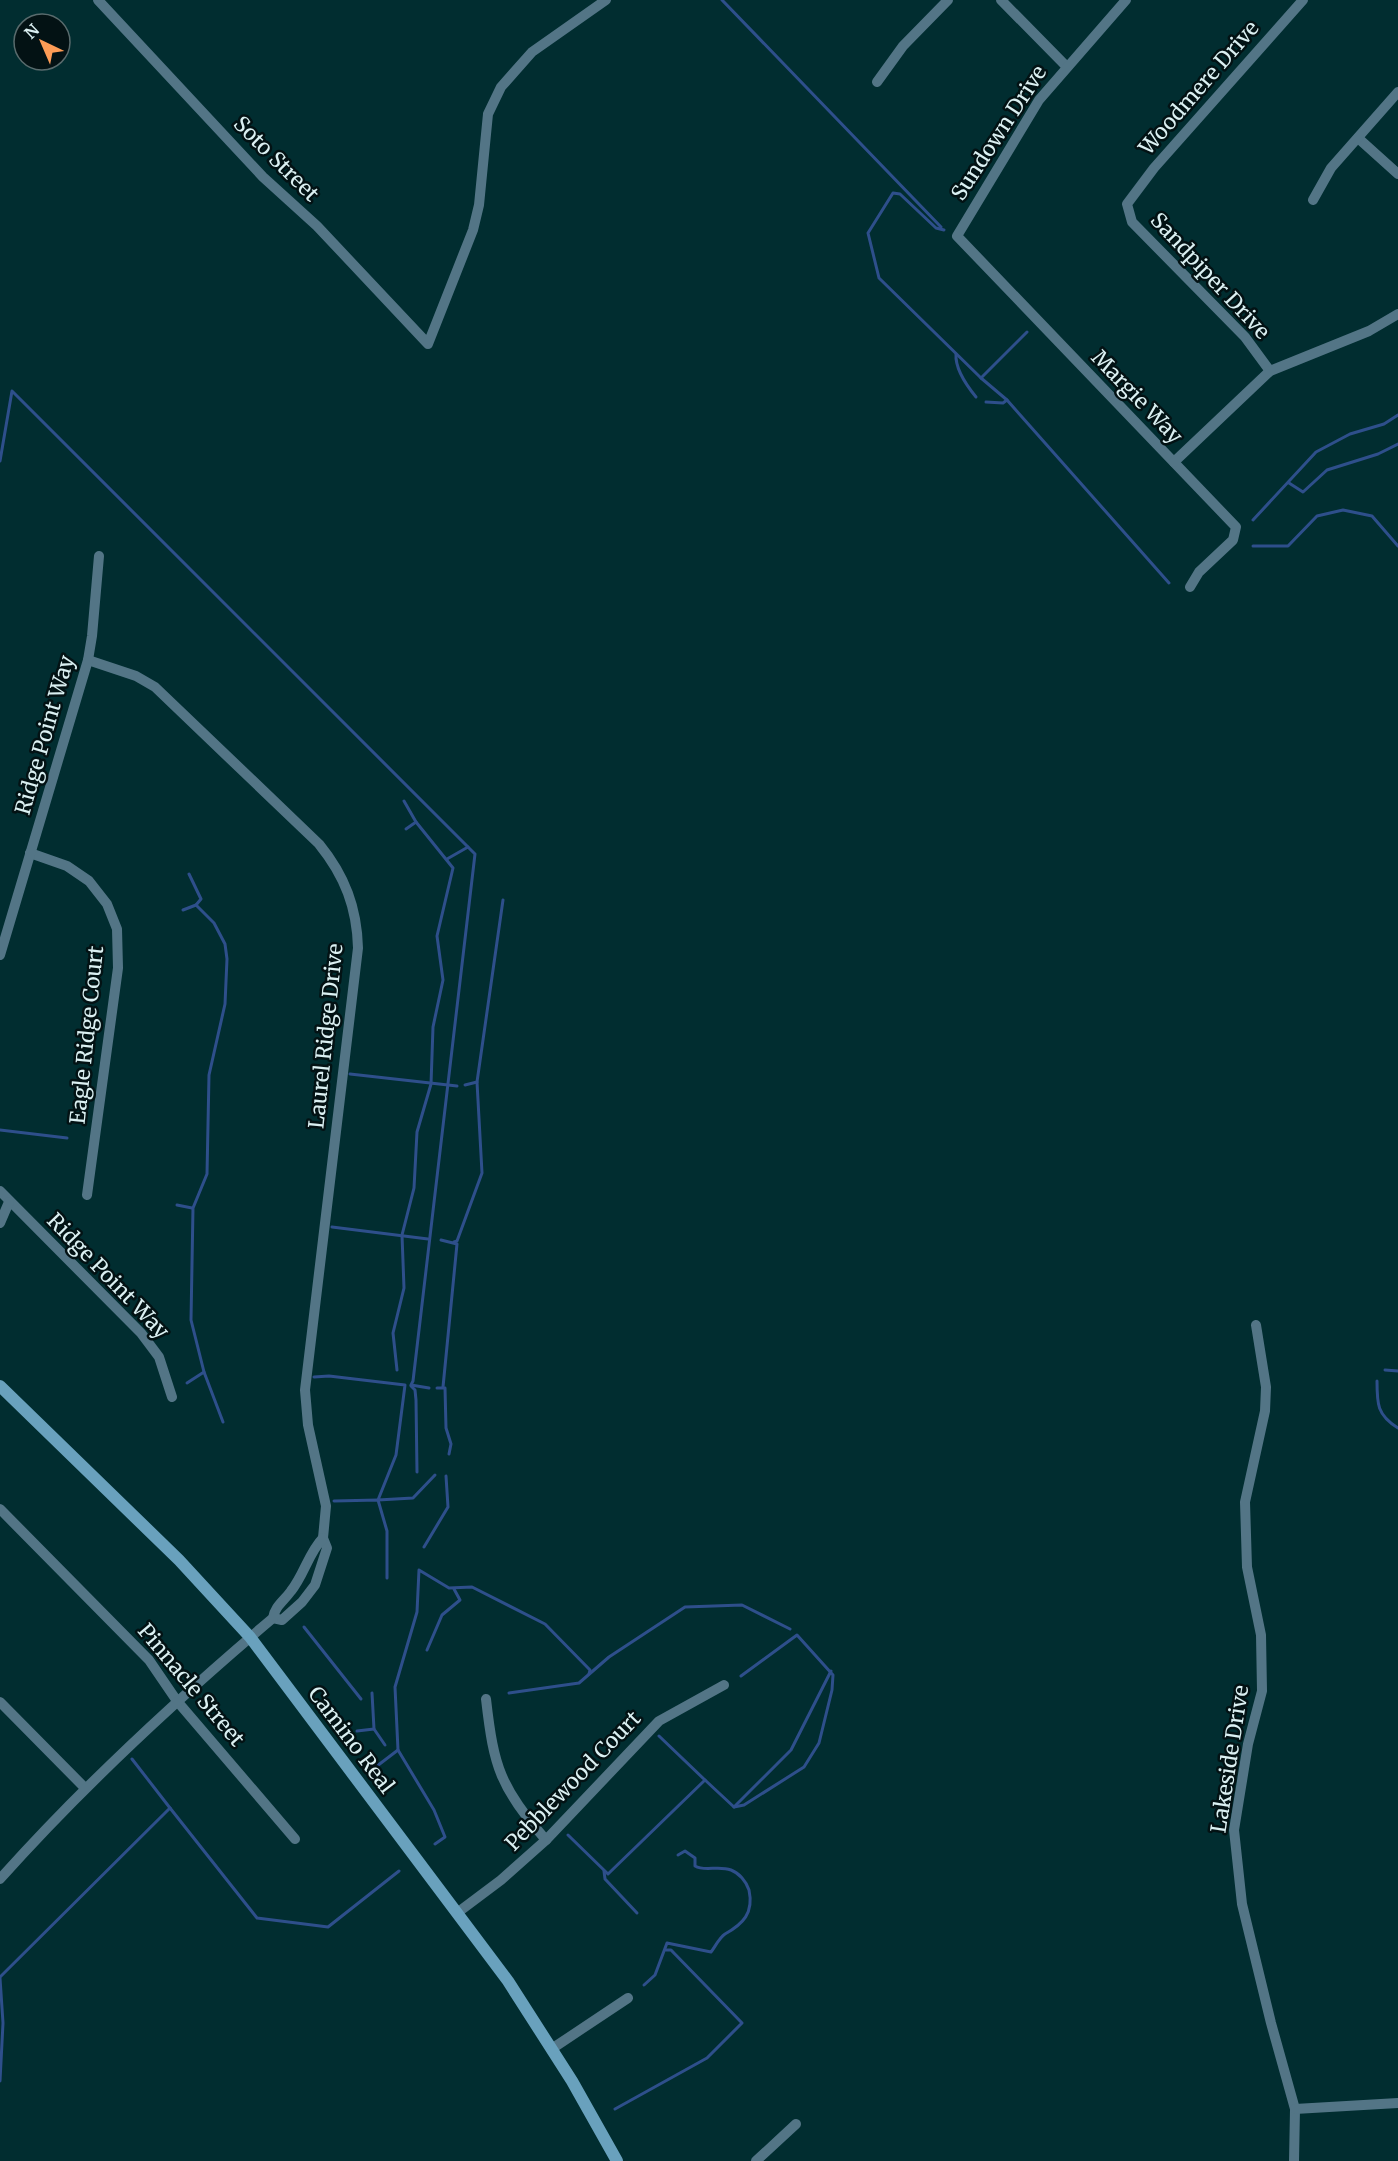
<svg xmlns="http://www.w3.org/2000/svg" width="1398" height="2161" font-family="Merriweather,serif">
	<rect width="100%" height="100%" fill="#012d30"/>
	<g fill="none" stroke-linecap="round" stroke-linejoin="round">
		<g stroke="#2e4f8b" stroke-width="3">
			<polyline points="722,0 941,227"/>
			<polyline points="944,230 936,228 900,194 893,193 868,233 879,278 981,378 1027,332"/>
			<path d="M956 354C955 369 967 386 976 397"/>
			<polyline points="981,378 1007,400 1169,583"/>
			<polyline points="986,402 1003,403 1007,400"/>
			<polyline points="0,461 12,391 475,854 413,1381 411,1385 429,1388"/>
			<polyline points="1289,483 1303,492 1327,470 1378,454 1398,444"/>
			<polyline points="1253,520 1316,452 1350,434 1384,424 1398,415"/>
			<polyline points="1253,546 1288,546 1317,516 1343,510 1372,516 1398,546"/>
			<polyline points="406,829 416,822"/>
			<polyline points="447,859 468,847"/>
			<polyline points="189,874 201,899 196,905 214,923 225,944 227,959 225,1004 209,1075 207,1174 193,1208 191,1320 204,1372"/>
			<polyline points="183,910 196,905"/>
			<polyline points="350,1074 457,1086"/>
			<polyline points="465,1085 477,1082"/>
			<polyline points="0,1130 67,1138"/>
			<polyline points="177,1205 192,1208"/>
			<polyline points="332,1227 428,1239"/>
			<polyline points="441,1240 457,1244 443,1387"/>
			<polyline points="454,1242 457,1241 482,1173 477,1082 503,900"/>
			<polyline points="397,1370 393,1333 404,1288 402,1235 414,1188 417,1132 431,1084 433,1027 443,980 437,936 453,868 416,822 404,801"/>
			<polyline points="1385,1370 1398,1371"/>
			<polyline points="314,1377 329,1376 405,1385 396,1455 378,1500 413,1498 435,1475"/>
			<path d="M1377 1381C1377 1404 1377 1415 1398 1428"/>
			<polyline points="187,1383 204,1372 223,1422"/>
			<polyline points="411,1386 415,1390 416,1400 417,1472"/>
			<polyline points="437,1388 445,1388 446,1428 451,1444 449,1454"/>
			<polyline points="334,1501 378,1500 387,1531 387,1578"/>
			<polyline points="424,1547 448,1507 446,1476"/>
			<polyline points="304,1627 361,1699"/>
			<polyline points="427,1650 442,1615 460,1600 454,1589"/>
			<polyline points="509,1693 579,1683 609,1657 685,1607 742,1605 790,1629"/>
			<polyline points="374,1729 385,1745"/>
			<polyline points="357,1731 374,1729 372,1693"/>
			<polyline points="659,1736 705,1780"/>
			<polyline points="377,1766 398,1750"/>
			<polyline points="734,1807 744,1805 804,1767 819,1743 832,1690 833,1675 797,1635 741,1676"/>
			<polyline points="170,1808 257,1918 328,1927 399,1871"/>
			<polyline points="568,1835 608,1874 705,1780 734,1807 791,1750 831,1671"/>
			<polyline points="435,1844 445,1837 434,1810 398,1750 395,1687 417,1612 419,1570 449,1588 472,1587 545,1624 590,1670 589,1674"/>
			<polyline points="604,1871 605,1879 637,1913"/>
			<polyline points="0,1977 170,1808 132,1759"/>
			<path d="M644 1985 655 1975 667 1943 711 1952C715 1947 719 1938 725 1934 743 1924 754 1913 749 1890 746 1881 739 1873 731 1870 718 1865 705 1872 695 1866V1858L685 1851 678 1855"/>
			<polyline points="0,2081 3,2023 0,1978"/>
			<polyline points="615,2109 707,2058 742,2023 671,1950 666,1950"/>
		</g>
		<g stroke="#537586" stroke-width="10">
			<polyline points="98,0 263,177 317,226 428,344 473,230 479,205 488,114 501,87 532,52 606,0"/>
			<polyline points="1001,0 1066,66"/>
			<polyline points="1126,0 1039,100 957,236 1236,527 1233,540 1199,572 1190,587"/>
			<polyline points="877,82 903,46 948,0"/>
			<polyline points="1358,138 1398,174"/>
			<polyline points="1313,200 1331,168 1398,92"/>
			<polyline points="1270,371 1245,337 1132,222 1127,204 1154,168 1303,0"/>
			<polyline points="1174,462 1270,371 1369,331 1398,314"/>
			<path d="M88 660 136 676 155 687 319 844C345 876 357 908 358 948L305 1390 308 1425 326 1506 323 1538 327 1548 315 1585 302 1602 282 1620 273 1618"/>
			<polyline points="30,853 67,866 89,881 107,904 117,929 118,968 87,1195"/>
			<polyline points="0,955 88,660 92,636 99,556"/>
			<polyline points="0,1191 141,1333 159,1357 172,1397"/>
			<polyline points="0,1223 9,1202"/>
			<polyline points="1256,1325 1266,1387 1265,1411 1245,1502 1247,1567 1261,1635 1262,1691 1248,1744 1234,1830 1242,1904 1271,2023 1295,2109 1294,2161"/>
			<polyline points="0,1509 149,1660 177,1701 295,1839"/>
			<path d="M486 1699C494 1769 500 1786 546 1840"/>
			<polyline points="0,1702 85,1788"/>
			<path d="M0 1879C84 1785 176 1700 273 1618 275 1606 284 1601 291 1591 304 1575 309 1552 323 1538"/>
			<polyline points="457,1913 501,1880 546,1840 659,1721 724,1685"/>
			<polyline points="553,2048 628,1998"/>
			<polyline points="1295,2109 1398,2103"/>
			<polyline points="756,2161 796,2124"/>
		</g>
		<polyline stroke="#69a1bd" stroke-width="12" points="0,1386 179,1560 250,1637 508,1981 572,2081 617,2161"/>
	</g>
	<g text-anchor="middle" stroke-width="5" stroke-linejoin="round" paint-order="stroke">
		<g font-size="21" fill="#dbf0f2" stroke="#031214">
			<text transform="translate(1199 88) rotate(-49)" y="7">Woodmere Drive</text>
			<text transform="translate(999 133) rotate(-57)" y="7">Sundown Drive</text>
			<text transform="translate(276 159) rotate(45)" y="7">Soto Street</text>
			<text transform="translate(1210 276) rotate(47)" y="7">Sandpiper Drive</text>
			<text transform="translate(1137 397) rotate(46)" y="7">Margie Way</text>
			<text transform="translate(45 735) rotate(-74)" y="7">Ridge Point Way</text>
			<text transform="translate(87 1035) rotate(-84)" y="7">Eagle Ridge Court</text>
			<text transform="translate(326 1036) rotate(-84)" y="7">Laurel Ridge Drive</text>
			<text transform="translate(108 1276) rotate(46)" y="7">Ridge Point Way</text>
			<text transform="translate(191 1685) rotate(50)" y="7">Pinnacle Street</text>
			<text transform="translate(351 1740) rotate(53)" y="7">Camino Real</text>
			<text transform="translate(1230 1759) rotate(-81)" y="7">Lakeside Drive</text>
			<text transform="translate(573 1781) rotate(-46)" y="7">Pebblewood Court</text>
		</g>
	</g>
	<g transform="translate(42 42) rotate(316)"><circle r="28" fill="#031214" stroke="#596b6d" stroke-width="1.5"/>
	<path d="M0-4.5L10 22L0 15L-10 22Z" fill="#fd9c56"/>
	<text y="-9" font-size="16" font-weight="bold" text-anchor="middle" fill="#dbf0f2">N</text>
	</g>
</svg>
